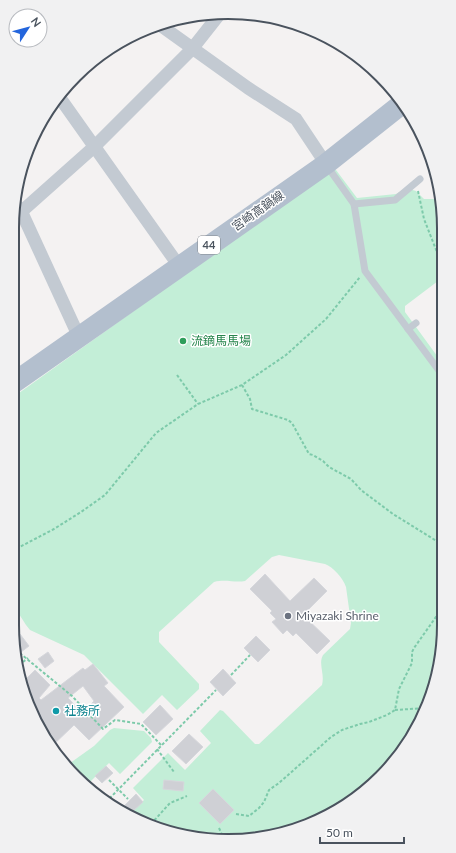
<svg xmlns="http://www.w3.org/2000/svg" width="456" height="853" font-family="Lato,'Noto Sans JP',sans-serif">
	<rect width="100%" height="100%" fill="#f4f2f2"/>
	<g fill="#c3eed7">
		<path d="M327 170H336L357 198 396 194 406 188 416 191 424 199H442V278L405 306V312L443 364V412L441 418 443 420 444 639 437 681 415 733 371 787 311 824 242 841 172 834 129 814 144 800 133 788 168 753 185 770 211 743 200 731 220 710 223 711 255 744H259L322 685C325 674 318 664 323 655L350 629 351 623 346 587C343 578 333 567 325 564L279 555 272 557 245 581C235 583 226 579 214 582L159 632V642L199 684V689L177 710 162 695 143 714 84 655 30 630 26 625 12 603V398L170 285Z"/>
		<polygon points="114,728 144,731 151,738 152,742 120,774 109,763 87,785 66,766 94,746 110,730"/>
	</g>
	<g fill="#cfd0d5" stroke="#d6d7dc" fill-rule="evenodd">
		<polygon points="265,574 290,601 314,578 327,591 303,615 330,641 317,654 296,633 293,636 287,630 283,634 272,622 276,619 270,613 272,611 250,589"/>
		<polygon points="20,634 29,646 21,652 15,642 14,638"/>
		<polygon points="256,636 270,650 258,662 244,648"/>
		<polygon points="48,652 54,661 45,668 38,659"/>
		<path d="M93 664 108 683 104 686 124 707 89 740 74 725 51 747 24 695 22 683 35 670 50 685 39 698 41 700 83 668 85 670ZM83 686 94 701 82 713 68 698Z"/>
		<polygon points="223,669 236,683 223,696 210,682"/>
		<polygon points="160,705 173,719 156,735 143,722"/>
		<polygon points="189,734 203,747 186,764 172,751"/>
		<polygon points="106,766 113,773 102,783 95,776"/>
		<polygon points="164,780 184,782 183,791 163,789"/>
		<polygon points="213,789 234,810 220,824 199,803"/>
		<polygon points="136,794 143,802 132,812 125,805"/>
	</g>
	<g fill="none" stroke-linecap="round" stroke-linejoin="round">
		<g stroke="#7dcaaa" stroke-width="2" stroke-dasharray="3 2" stroke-linecap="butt">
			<polyline points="418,191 424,219 442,265"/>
			<polyline points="177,375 198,404"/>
			<polyline points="242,385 250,399 252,409 288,420 292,423 309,454 313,455 323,461 329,467 351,479 361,490 393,514 443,545"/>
			<polyline points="12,551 54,529 81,512 105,495 156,433 198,404 242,385 286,355 326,319 360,277"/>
			<polyline points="16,650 72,696 103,729 115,720 141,724 162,746"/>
			<polyline points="19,665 28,658"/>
			<polyline points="231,675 250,655"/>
			<polyline points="395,710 425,708"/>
			<polyline points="157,749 174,772"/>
			<polyline points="109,780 128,799"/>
			<polyline points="106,802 216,690"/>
			<polyline points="236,814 249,816 259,808 264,802 269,790 279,783 331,737 342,730 360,724 369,722 387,715 395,710 399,689 412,663 412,652 414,648 443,607"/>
			<polyline points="151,824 170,803 187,796"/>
			<polyline points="219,828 224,839"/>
		</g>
		<g stroke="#c3cad2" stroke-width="7">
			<polyline points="327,166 354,204 365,271 443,376"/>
			<polyline points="354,204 395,200 420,179"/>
			<polyline points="408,329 416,323"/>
		</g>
		<g stroke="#c3cad2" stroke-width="13">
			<polyline points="160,25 248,88 296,119 326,164"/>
			<polyline points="60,98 179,266"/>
			<polyline points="14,202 22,213 79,337"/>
			<polyline points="12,220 94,147 192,49 218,16"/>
		</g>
		<polyline stroke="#b3bfce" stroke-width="21" points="12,384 326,164 403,103"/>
	</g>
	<circle fill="#2e9e5b" stroke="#fff" stroke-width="1.5" cx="183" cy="341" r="4"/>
	<circle fill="#6b7280" stroke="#fff" stroke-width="1.5" cx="288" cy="616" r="4"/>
	<circle fill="#0f9aa8" stroke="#fff" stroke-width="1.5" cx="56" cy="711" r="4"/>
	<g text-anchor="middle" stroke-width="3" stroke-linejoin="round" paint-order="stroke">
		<rect fill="#fff" stroke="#80878e" stroke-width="1" x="198" y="236" width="22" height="18" rx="3"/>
		<g font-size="11" font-weight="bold" fill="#4a535e">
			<text x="209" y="249">44</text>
		</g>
		<g font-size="12" fill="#4a535e" stroke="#fff">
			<text transform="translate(258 211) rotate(-35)" y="4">宮崎高鍋線</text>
		</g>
		<g font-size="12" fill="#27864d" stroke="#fff" text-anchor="start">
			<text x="191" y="345">流鏑馬馬場</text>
		</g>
		<g font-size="12" fill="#5b616d" stroke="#fff" text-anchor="start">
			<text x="296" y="620">Miyazaki Shrine</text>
		</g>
		<g font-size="12" fill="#0d838f" stroke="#fff" text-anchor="start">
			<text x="64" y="715">社務所</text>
		</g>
	</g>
	<path d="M0 0H456V853H0ZM228 19H228A209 209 0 0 1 437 228V625A209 209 0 0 1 228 834H228A209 209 0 0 1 19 625V228A209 209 0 0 1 228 19Z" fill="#f1f1f2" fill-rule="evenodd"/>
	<path fill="none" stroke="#4a535e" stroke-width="2" d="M228 19H228A209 209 0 0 1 437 228V625A209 209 0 0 1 228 834H228A209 209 0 0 1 19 625V228A209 209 0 0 1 228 19Z"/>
	<g transform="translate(28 28) rotate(54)"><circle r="19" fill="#ffffff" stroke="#b7babf"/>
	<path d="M0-3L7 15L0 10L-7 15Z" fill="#2365dc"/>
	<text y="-6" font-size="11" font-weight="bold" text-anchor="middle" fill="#4a535e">N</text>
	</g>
	<path d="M320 837v6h84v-6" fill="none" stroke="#4a535e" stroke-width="2"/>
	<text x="326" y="837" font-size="12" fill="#4a535e" stroke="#ffffff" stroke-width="3" paint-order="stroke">50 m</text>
</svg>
